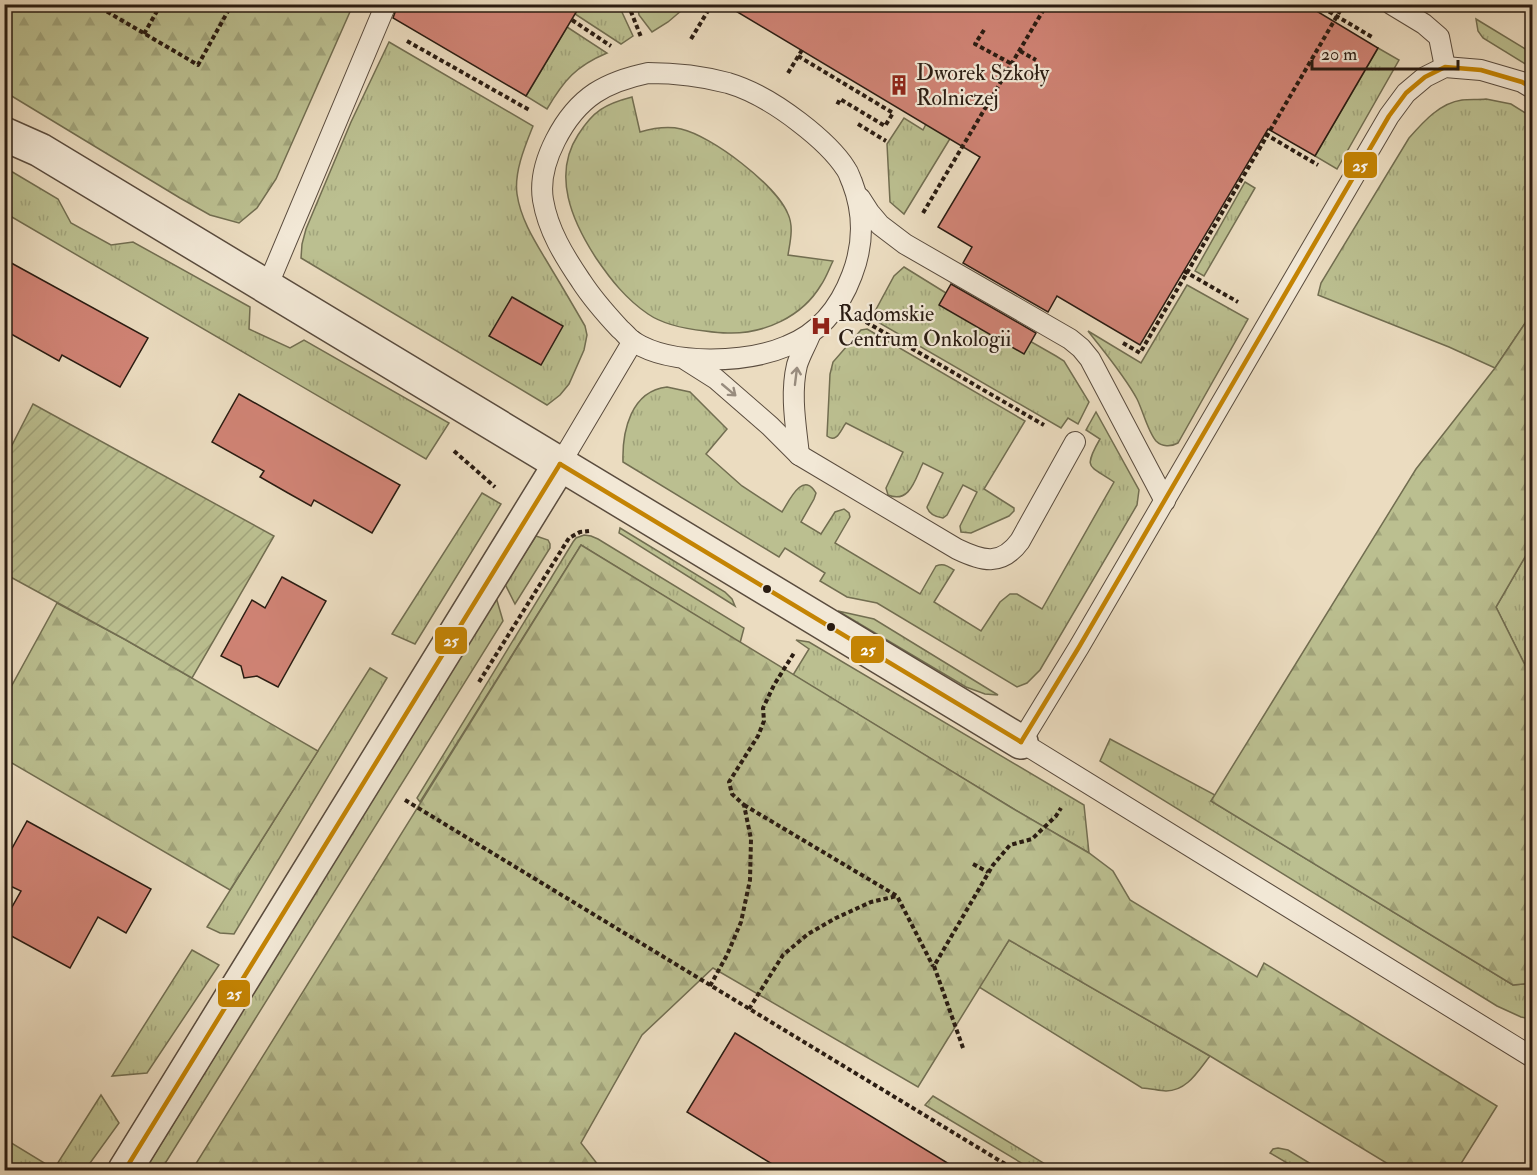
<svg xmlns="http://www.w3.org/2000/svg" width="1537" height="1175" font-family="'IM FELL Double Pica',serif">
	<defs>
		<pattern id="grass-tufts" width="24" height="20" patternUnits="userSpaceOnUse" patternTransform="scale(1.5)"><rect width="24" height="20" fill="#bbbf90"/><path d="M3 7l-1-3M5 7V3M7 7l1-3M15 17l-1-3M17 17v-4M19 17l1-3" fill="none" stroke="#a1a47b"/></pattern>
		<pattern id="forest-firs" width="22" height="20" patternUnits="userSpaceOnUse" patternTransform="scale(1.5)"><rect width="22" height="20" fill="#bbbf90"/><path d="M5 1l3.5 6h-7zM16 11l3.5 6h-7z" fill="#a1a47b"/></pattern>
		<pattern id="garden-furrows" width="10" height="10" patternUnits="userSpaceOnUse" patternTransform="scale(1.5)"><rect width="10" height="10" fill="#bbbf90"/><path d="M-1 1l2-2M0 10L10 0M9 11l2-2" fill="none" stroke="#a1a47b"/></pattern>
	</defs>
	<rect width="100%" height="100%" fill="#ebdcc0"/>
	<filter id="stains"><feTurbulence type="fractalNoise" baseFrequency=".00333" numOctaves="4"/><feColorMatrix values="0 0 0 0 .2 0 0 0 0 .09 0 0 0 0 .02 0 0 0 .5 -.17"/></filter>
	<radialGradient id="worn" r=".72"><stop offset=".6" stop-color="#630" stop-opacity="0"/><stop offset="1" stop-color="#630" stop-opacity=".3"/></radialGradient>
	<g fill="url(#grass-tufts)" stroke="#726e51" stroke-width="1.5">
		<polygon points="637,4 688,4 688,5 668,22 652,32 639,15"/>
		<polygon points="581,5 620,5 621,10 633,36 621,44 575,14"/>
		<polygon points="1476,19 1532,53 1532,68 1483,38 1478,31"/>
		<path d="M567 27 607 53C576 66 564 80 547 109L526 96Z"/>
		<path d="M389 42 533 126C525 146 514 172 517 194 521 222 538 246 552 270 563 288 574 307 585 326L587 335 584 350 569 384 560 395 547 405 301 258 302 244 306 229 351 122Z"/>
		<polygon points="1378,48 1399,60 1337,169 1315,156"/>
		<polygon points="987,78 904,214 890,202 887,144 904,118 923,130 926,124"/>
		<path d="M632 97 640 132C654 128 668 126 681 129 712 136 776 185 788 214 794 227 790 242 788 255L833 261C829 269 826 278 821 285 802 317 764 334 728 333 720 333 712 332 705 331 686 329 664 325 648 314 626 299 611 280 596 258 572 221 552 175 578 135 593 111 605 104 632 97Z"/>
		<path d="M1486 99 1511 104 1532 117V313L1495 368 1449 347 1318 295 1321 283 1409 138C1424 121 1440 103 1462 100 1470 99 1478 100 1486 99Z"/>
		<polygon points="4,167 58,199 71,223 111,245 133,242 250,307 249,329 290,348 304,340 449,423 426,459 5,213"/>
		<polygon points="1245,182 1255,188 1204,276 1195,271"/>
		<polygon points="904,267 946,293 1056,356 1064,361 1089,402 1078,424 1068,418 1061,428 876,321 873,315 894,276"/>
		<path d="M1187 285 1248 319 1178 443C1171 447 1162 447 1156 441 1148 432 1143 411 1137 399 1124 375 1105 353 1088 331L1141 363Z"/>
		<path d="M867 329 1025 421 984 489 1014 508V511L1009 516 971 533 961 532 960 526 977 492 963 485 947 515 943 518C936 517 929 515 927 507L943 473 923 463C915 479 910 504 888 495L886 488 903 452 846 423C841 429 837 444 827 436L830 374 833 362 861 330Z"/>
		<path d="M667 387 690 392 727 429 706 454 742 486 782 512C789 501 803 470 816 493L814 499 801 522 821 534 835 512 844 509 849 513 850 517 835 543 920 594 936 566C944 563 947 566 954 570L934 602 981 631 1000 602 1010 594H1017L1042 609 1114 482C1090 465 1082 470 1100 439L1086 430 1096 412 1139 490 1137 505 1040 670 1027 683 1017 687 877 603 847 597 820 581 825 573 785 548 779 557 623 462C622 431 631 391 667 387Z"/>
		<polygon points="482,493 501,504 415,644 392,634"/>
		<polygon points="620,528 725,592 732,599 735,606 619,533"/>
		<polygon points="584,535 591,536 598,539 744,628 740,643 581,545 420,802 417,798 573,542 576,538"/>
		<polygon points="536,536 548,540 550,544 550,548 515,604 505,584"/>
		<polygon points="1532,545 1532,679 1496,607"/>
		<polygon points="496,597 503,621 161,1170 145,1170"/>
		<polygon points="838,611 874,619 998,695 985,694 966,687"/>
		<polygon points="796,640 809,642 1084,805 1089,853 1012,808 793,675 809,649"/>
		<polygon points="370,668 387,678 234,934 220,933 207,927"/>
		<polygon points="1110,739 1215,795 1211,801 1513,985 1532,983 1532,1019 1521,1017 1497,1006 1100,761"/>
		<path d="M1009 940 1210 1056C1198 1071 1187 1091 1166 1091 1159 1091 1150 1088 1142 1088L979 987Z"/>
		<polygon points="192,950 219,965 147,1073 112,1076"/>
		<polygon points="101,1095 119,1123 85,1170 10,1170 5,1167 5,1139 54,1169"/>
		<polygon points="933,1096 1055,1170 1033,1170 925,1105"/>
		<polygon points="1278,1148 1288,1150 1321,1170 1299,1170 1270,1153 1273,1149"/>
	</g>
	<g fill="url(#forest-firs)" stroke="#726e51" stroke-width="1.5">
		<polygon points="4,5 5,4 353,5 276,179 257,208 239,223 210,215 180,198 5,92"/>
		<polygon points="1532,313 1532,545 1496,607 1532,679 1532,983 1513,985 1211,801 1416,469 1495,368"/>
		<polygon points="581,545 1012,808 1089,853 1113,871 1130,900 1257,977 1264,963 1497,1106 1457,1170 1398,1170 1210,1056 1009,940 918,1087 713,968 642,1035 581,1143 602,1170 192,1170"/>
		<polygon points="57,603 126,640 318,751 230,890 5,759 5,698"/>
	</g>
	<polygon fill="url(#garden-furrows)" stroke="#726e51" stroke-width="1.5" points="33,404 274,536 192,678 126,640 5,574 5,459"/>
	<g fill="#d18476" stroke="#2a1c12" stroke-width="1.5">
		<polygon points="398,4 581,4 526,96 393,18"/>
		<polygon points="724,4 1305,4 1378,48 1315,156 1268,129 1140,345 1057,296 1048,312 963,263 972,247 938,227 980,157"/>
		<polygon points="4,259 148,338 120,387 62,355 59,361 4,330"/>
		<polygon points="951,284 1036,333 1024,354 939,305"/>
		<polygon points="512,297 563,326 541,365 489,336"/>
		<polygon points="239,394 400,485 372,533 314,500 311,506 288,493 260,477 264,471 212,442"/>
		<polygon points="282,577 326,601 278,687 257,676 244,678 241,666 221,656 252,600 265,608"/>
		<polygon points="27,821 151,889 126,933 98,917 70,968 4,932 4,921 21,891 4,883 4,863"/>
		<polygon points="735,1033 959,1170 782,1170 687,1112"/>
	</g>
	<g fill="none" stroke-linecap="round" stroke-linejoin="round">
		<g stroke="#5a4c3e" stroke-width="22">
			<g id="service">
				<polyline points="1391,4 1424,24 1439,37 1445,67"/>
				<path d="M648 73C676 73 702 76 728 83 755 91 777 105 799 122 816 135 834 150 846 169 849 173 850 178 852 182 864 213 864 244 852 275 840 307 820 333 787 346 747 363 672 366 634 342 629 339 625 333 620 329 606 314 592 298 581 281 564 256 548 230 543 200 537 163 565 113 595 93 612 82 629 77 648 73Z"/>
				<polyline points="1532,88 1522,82 1481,70 1445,67 1425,77 1406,93 1389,116 1079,647 1021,742 1532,1057"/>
				<polyline points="860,198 869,212 880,225 905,244 1070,339 1081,348 1090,359 1165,501"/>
				<polyline points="267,287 386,4"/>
				<path d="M686 360 716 379 770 426 799 455 957 549C982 561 1001 567 1020 541L1075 442"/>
				<path d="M799 455C796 426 790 394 797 365 800 355 806 345 810 335"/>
				<polyline points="560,464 633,341"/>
			</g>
		</g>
		<g stroke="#5a4c3e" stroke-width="36">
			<g id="minor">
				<polyline points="4,134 40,150 1021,742"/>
				<polyline points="125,1170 560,464"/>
			</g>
		</g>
		<g stroke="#2a1c12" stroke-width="4" stroke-dasharray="4.5 3" stroke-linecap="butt">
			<polyline points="94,4 198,65 228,11 217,4"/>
			<polyline points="628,4 641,37"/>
			<polyline points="1316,4 1372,37"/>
			<polyline points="572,20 611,46"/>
			<polyline points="984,30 975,44 1012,64"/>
			<polyline points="144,34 161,4"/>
			<polyline points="691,39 712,4"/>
			<polyline points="407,41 531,111"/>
			<polyline points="1020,51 1036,60"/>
			<polyline points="798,56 893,113 885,126 840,99 836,107"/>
			<polyline points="788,73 802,50"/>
			<polyline points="858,124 886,141"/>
			<polyline points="1265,134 1318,165"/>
			<polyline points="923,213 1047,4"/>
			<polyline points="1184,271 1238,302"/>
			<polyline points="866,322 1044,425"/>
			<polyline points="1123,343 1140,353 1344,4"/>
			<polyline points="454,451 495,487"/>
			<polyline points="479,682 569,538 580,532 589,531"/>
			<polyline points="405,800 1015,1170"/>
			<polyline points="744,805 897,896 933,966"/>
			<polyline points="973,864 988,872"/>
			<polyline points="710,986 727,955 741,922 750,880 751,839 744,805 732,794 729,782 758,736 764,721 763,708 774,685 794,653"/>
			<polyline points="749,1009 783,955 808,934 836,918 871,902 897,896"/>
			<polyline points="963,1048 934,966 993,865 1010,845 1032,839 1056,816 1061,808"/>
		</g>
		<use href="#service" stroke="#f2e8d6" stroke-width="20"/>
		<use href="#minor" stroke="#f2e8d6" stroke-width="33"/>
		<g stroke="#f2e8d6" stroke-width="9">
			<g id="bus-1">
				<polyline points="560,464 1021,742"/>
				<polyline points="1021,742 1079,647 1389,116 1406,93 1425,77 1445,67 1481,70 1522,82 1532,88"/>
				<polyline points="125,1170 560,464"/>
			</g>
		</g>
		<use href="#bus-1" stroke="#c48404" stroke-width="4.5"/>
	</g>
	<defs><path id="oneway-shaft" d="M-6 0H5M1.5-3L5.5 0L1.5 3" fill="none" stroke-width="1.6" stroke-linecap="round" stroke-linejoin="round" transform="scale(1.5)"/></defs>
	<g stroke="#988c7e">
		<use href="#oneway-shaft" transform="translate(796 376) rotate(-83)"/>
		<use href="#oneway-shaft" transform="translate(729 390) rotate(40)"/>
	</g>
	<defs>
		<g id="building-bare" transform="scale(1.62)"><path d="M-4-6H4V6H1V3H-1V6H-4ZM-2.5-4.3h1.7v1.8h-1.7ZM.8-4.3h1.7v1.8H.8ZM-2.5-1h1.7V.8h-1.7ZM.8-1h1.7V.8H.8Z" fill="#8f2418" stroke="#f2e8d6" stroke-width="2.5" paint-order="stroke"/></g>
		<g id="hospital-bare" transform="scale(1.62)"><path d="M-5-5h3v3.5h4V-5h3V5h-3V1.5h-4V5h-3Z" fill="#8f2418" stroke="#f2e8d6" stroke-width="2.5" paint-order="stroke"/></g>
	</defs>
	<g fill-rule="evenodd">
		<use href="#building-bare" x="899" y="85"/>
		<use href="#hospital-bare" x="821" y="326"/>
	</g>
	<g fill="#2a1c12" stroke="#f2e8d6" stroke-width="2">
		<circle cx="767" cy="589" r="5"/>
		<circle cx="831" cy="627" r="5"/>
	</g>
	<g text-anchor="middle" stroke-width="4.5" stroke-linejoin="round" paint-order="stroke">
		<g font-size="22" fill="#2a1c12" stroke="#f2e8d6" text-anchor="start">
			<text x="916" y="80">Dworek Szkoły<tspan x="916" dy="25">Rolniczej</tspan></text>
			<text x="838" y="321">Radomskie<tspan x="838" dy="25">Centrum Onkologii</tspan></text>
		</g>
	</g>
	<g stroke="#f2e8d6" stroke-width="2">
		<rect x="1343" y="151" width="35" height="28" rx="6" fill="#c48404"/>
		<rect x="434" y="626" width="34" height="29" rx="6" fill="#c48404"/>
		<rect x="850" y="635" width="35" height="29" rx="6" fill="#c48404"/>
		<rect x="217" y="979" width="34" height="29" rx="6" fill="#c48404"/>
	</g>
	<g font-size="16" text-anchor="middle" font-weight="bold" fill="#fff">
		<text x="1360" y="171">25</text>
		<text x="451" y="646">25</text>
		<text x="868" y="655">25</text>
		<text x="234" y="999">25</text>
	</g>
	<rect width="1537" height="1175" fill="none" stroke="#ebdcc0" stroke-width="24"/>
	<rect x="6" y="6" width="1525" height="1163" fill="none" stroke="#2a1c12" stroke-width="3"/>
	<rect x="12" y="12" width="1513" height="1151" fill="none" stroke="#2a1c12" stroke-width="1.5"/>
	<path d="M1312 60v9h146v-9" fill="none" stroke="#2a1c12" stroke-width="3"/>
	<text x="1321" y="60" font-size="18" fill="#2a1c12" stroke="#f2e8d6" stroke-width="4.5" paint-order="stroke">20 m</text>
	<rect width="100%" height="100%" filter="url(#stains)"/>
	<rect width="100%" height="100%" fill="url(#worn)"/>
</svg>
